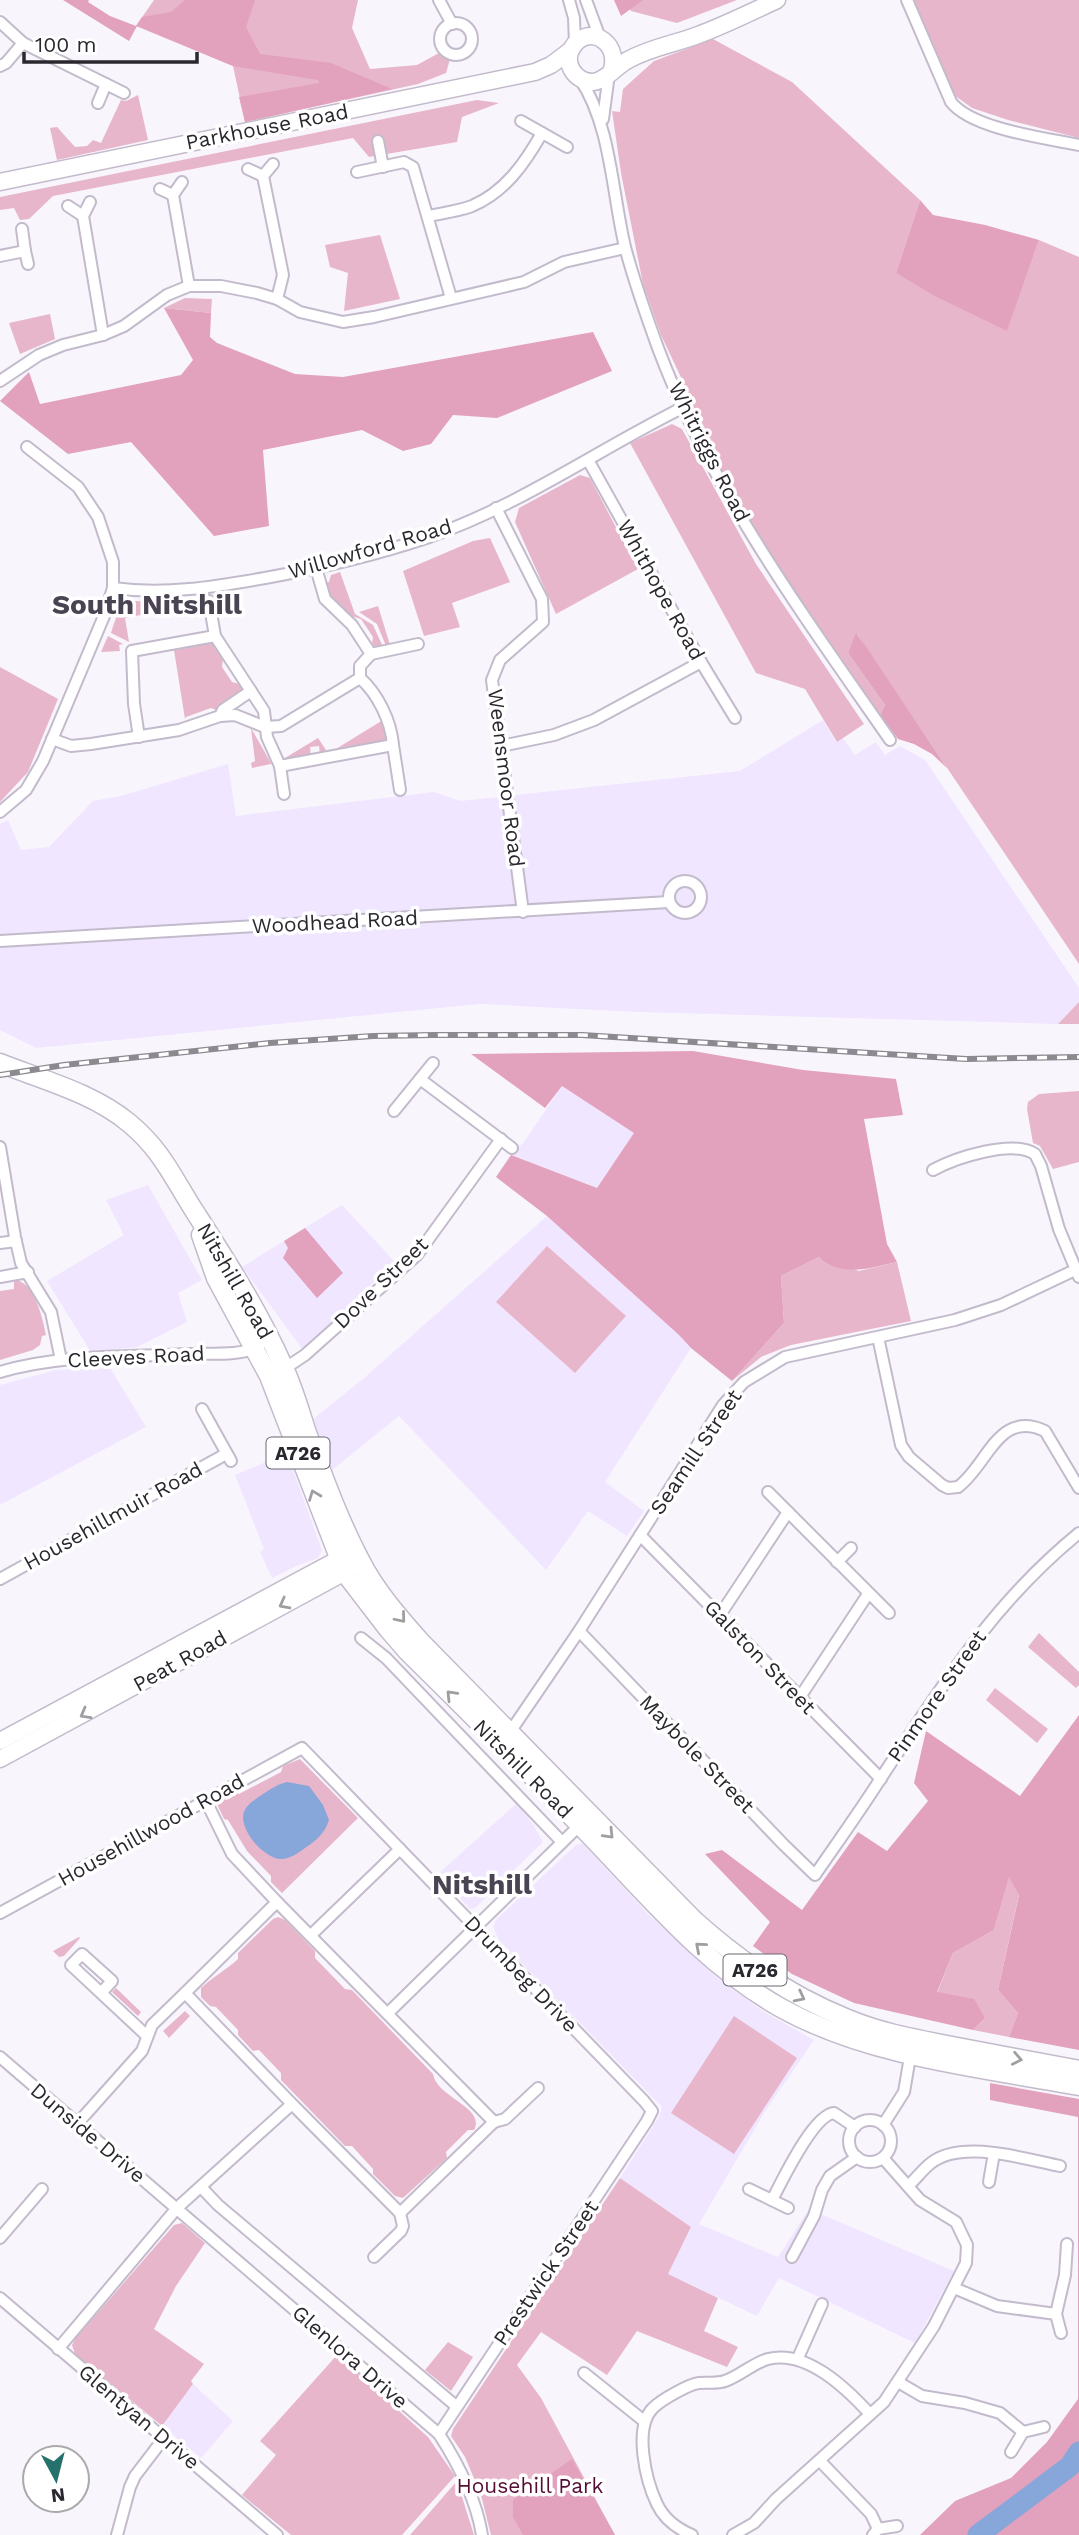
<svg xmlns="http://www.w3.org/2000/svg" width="1079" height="2535" font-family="'Work Sans',sans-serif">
	<rect width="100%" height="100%" fill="#f9f5fd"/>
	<g fill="#f1e6ff">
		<polygon points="823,720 836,742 843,738 855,755 876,742 885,755 900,746 925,760 1079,988 1079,1002 1058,1024 637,1012 479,1004 36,1048 0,1030 0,824 8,820 21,850 49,847 93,801 121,796 228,764 236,816 434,792 460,801 740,771"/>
		<polygon points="562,1086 635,1133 597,1188 511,1155 524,1142"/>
		<polygon points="148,1185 202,1280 178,1293 187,1322 137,1347 91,1352 47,1281 124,1235 106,1200"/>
		<polygon points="342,1205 395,1262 303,1350 242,1267"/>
		<polygon points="547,1216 679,1335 691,1348 605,1482 644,1511 627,1536 588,1511 546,1570 399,1416 332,1470 313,1419 363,1379"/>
		<polygon points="110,1368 146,1427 0,1505 0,1385 56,1370"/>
		<polygon points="287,1453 322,1550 318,1558 296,1566 272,1578 260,1552 264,1549 235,1475"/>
		<polygon points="517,1803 534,1826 543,1842 475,1908 470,1909 438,1874"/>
		<polygon points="582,1843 649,1915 719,1979 764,2012 814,2040 764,2113 699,2224 778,2257 809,2209 954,2271 915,2343 779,2278 757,2316 668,2274 691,2227 620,2178 659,2117 662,2107 499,1940 493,1927 496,1920 576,1845"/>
		<polygon points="193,2384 233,2421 201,2458 162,2426"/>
	</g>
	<g fill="#e8b6ca">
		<polygon points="154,0 358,0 352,28 370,69 417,65 439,53 450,59 446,73 418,84 245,122 233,66 136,26"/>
		<polygon points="624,0 737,0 677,23 631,11"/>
		<polygon points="914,0 1079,0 1079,138 1008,120 972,108 954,95"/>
		<polygon points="713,39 792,82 920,200 896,273 1007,330 1039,240 1079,257 1079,964 857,634 848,653 885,705 880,715 794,591 745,512 712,455 690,406 685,386 661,335 643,284 621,173 612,111 620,112 623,89 654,61"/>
		<polygon points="138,95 148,140 57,160 50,128 57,127 75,147 87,146 93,140 101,143 121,100 126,101"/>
		<polygon points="477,100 499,103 462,117 457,142 369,157 353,138 53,196 29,219 20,220 14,208 0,210 0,197"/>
		<polygon points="380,235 400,299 344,311 348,273 330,267 325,245"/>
		<polygon points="185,298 212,299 211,313 164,308"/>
		<polygon points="50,314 55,339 20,354 9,323"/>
		<polygon points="672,424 682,429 756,564 864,724 837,742 805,689 756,673 630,443"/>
		<polygon points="580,475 590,478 638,569 556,614 515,522 519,508"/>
		<polygon points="490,538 510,582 452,603 460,627 424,636 403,571 473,541"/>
		<path d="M340 572 355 614 373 625 383 647H375L372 643 373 637 361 619C343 615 330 600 325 582H329L331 575Z"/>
		<path d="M134 601 166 602 167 610 125 618 129 642 111 633C116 618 118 606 134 601Z"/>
		<polygon points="378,606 390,645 386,646 377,624 359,612"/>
		<polygon points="108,636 123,644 119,645 120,651 101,652"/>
		<polygon points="213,642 223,659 222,667 232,682 240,684 244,692 216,710 211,708 186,717 185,719 174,650"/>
		<polygon points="0,667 58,699 28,772 0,802"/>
		<polygon points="383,720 387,738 384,742 367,744 365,748 331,752"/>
		<polygon points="251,728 271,763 271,764 252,768 251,763 255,761"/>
		<polygon points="318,738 326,750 320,754 319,746 310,747 311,756 286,760 285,758"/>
		<polygon points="1079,1002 1079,1024 1058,1024"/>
		<polygon points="1079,1091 1079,1162 1053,1169 1040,1146 1033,1143 1027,1109 1028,1102 1039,1094"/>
		<polygon points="547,1246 626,1316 575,1373 496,1302"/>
		<polygon points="819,1257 859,1271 897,1262 911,1321 791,1345 761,1357 732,1381 784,1323 781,1276"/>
		<path d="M14 1280C34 1280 43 1319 46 1335L42 1336 40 1345 33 1350 0 1360V1291L14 1289Z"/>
		<polygon points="1039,1633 1079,1672 1079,1685 1076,1688 1028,1647"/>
		<polygon points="995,1688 1048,1729 1037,1743 986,1700"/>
		<polygon points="300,1759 358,1818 282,1893 271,1882 271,1876 247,1851 228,1820 224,1819 217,1804 234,1792 239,1794 281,1772 283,1766"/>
		<polygon points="1009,1876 1019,1894 998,1990 1018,2013 1009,2037 973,2030 985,2018 937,1993 953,1953 994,1930"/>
		<path d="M278 1917 285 1920 315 1951V1958L345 1989 352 1990 433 2074C437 2098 486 2107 474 2130H468L446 2152 447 2158 403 2198 395 2196 373 2174V2169L352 2146H345L281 2080V2073L259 2050 253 2051 238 2035V2030L216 2007 210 2006 201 1997V1988C214 1976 226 1970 238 1959V1953L273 1919Z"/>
		<polygon points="79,1937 80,1938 64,1956 59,1957 53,1951"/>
		<polygon points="116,1988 141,2012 138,2016 112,1992"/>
		<polygon points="185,2011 190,2016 169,2038 163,2031"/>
		<polygon points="734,2016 797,2058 734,2154 671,2113"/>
		<polygon points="620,2178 691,2227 668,2274 718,2298 704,2331 738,2347 727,2367 637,2331 607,2375 541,2332 517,2365 541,2398 615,2535 491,2535 481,2495 465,2457 451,2436 453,2429"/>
		<polygon points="182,2223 205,2243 176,2286 154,2329 204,2364 191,2381 193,2384 162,2426 75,2354 72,2345 75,2339 174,2225"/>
		<polygon points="448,2342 473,2357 451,2391 425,2370"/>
		<polygon points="337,2355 428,2437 455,2476 402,2535 291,2535 242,2495 276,2455 260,2441"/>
		<polygon points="457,2481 474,2535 410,2535"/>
	</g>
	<g fill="#e2a1bc">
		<polygon points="63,0 89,0 88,2 110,16 136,26 142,17 171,12 185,0 255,0 246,27 260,54 331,63 392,89 245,122 239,97 319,83 318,80 233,66 137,26 129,41"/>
		<polygon points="614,0 643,0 621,16"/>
		<polygon points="920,200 933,215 985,225 1039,240 1007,331 935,296 896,273"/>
		<polygon points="164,308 211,313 210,337 217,343 295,374 343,377 593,332 612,371 497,418 453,415 431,444 403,451 362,430 263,450 269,526 214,536 131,442 68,454 0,401 29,372 40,404 181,375 193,360"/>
		<polygon points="856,633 867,648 947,768 932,754 914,744 898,739 880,715 885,705 848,653"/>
		<path d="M693 1051 803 1070 896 1079 903 1115 864 1119 887 1244 897 1262C870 1268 841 1278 819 1257L781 1276 784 1323 732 1381 691 1348 679 1335 547 1216 496 1177 511 1155 597 1188 634 1133 562 1086 545 1108 471 1054Z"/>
		<polygon points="305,1228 343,1273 317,1298 283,1258 288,1248 284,1241"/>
		<polygon points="1079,1715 1079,2050 1009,2037 1018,2013 998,1990 1019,1895 1009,1877 994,1930 953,1953 937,1992 974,1999 985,2018 973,2030 854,2003 792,1974 753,1946 770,1922 705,1854 722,1850 802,1910 858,1832 887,1851 928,1801 914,1783 926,1731 1020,1796"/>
		<polygon points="990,2083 1079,2099 1079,2535 920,2535 955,2501 1011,2478 1047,2442 1078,2399 1078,2117 990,2100"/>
		<polygon points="572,2459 615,2535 523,2535 513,2517 513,2500"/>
	</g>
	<path fill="#87a6da" d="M287 1782 309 1786 323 1805 329 1820C325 1833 316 1841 305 1848 298 1853 290 1859 281 1859 264 1859 238 1829 244 1812 247 1804 256 1799 263 1794 271 1789 278 1784 287 1782Z"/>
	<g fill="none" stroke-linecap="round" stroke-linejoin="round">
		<polyline stroke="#87a6da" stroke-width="21" points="978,2535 1070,2466 1079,2452"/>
		<g stroke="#c3bbcc" stroke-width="14">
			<g id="street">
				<polyline points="439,0 452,24"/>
				<polyline points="569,0 574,18 575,44"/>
				<polyline points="586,0 600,38"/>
				<path d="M907 0 951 102C972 129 1045 138 1079 145"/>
				<polyline points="0,22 23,43 124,93"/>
				<circle cx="456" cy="39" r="16"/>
				<polyline points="0,66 6,63 23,43"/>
				<path d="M580 79C611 125 612 193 625 247 634 281 646 315 658 348 711 490 804 616 890 740"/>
				<polyline points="98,103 106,84"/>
				<polyline points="603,119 609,74"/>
				<polyline points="521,121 567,147"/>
				<polyline points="378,141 383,167"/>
				<polyline points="273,164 263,176 283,275 277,299"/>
				<polyline points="248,169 263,176"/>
				<polyline points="357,172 404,162 413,167 451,298"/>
				<polyline points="182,182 173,195 189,286"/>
				<polyline points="160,189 173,195"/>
				<polyline points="90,202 83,216 103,335"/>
				<polyline points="68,206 83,216"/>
				<path d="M429 216C443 213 459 211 472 206 505 192 525 163 542 133"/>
				<polyline points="22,229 25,251"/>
				<polyline points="0,256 25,251 28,264"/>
				<polyline points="0,381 39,355 63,345 103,335 124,326 167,295 189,286 221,286 257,293 277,299 300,312 343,322 374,317 524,282 564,262 625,248"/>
				<polyline points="588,460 701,662 735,718"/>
				<polyline points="496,508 542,599 543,622 500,660 492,680 523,912"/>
				<path d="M113 588C165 595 214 587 265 578 320 568 376 555 429 537 519 506 599 449 684 407"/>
				<path d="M209 601 215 636 264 711 267 737 280 766 393 745C391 721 378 694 360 678V666L371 654 352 625 325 599 316 568"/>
				<polyline points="371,654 418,644"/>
				<polyline points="220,716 223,710 251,691"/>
				<polyline points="139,737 134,704 132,651 215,636"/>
				<polyline points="52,739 71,746 91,744 179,730 220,716 235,715 265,727 281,726 360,678"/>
				<polyline points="393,745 400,790"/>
				<polyline points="501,746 554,735 594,720 701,662"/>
				<polyline points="280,766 284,794"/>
				<polyline points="0,812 26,790 43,761 104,616 113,588 113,562 98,517 78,487 27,447"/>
				<circle cx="685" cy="897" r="16"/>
				<polyline points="0,941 669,902"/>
				<polyline points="420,1079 512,1148"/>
				<polyline points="394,1111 433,1063"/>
				<polyline points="0,1147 15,1237 21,1263 51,1312 61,1360"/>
				<path d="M933 1170C955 1158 1012 1139 1035 1154L1041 1166 1059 1229 1079 1277"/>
				<polyline points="0,1243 16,1241"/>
				<polyline points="0,1277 28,1272"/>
				<path d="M878 1337 901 1445 909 1457 942 1485 948 1488 958 1487C988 1465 998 1409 1045 1431L1079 1488"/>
				<polyline points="281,1371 305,1355 417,1255 501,1139"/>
				<path d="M0 1372C60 1354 126 1357 189 1354 210 1353 239 1356 259 1347"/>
				<polyline points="202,1409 231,1461"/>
				<polyline points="768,1492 889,1613"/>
				<polyline points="640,1535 881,1779"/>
				<polyline points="837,1562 851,1548"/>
				<polyline points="0,1579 226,1454"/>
				<polyline points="720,1615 788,1512"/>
				<path d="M579 1631 784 1845 815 1875C837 1843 860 1811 881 1778 942 1686 992 1604 1079 1533"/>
				<polyline points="361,1638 386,1658 562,1842"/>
				<polyline points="800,1697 868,1594"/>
				<polyline points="508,1735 579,1631 723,1405 744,1382 785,1357 955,1320 1001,1305 1075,1270"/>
				<polyline points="205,1799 232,1854 277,1902"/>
				<polyline points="0,1913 302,1748 644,2101 652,2111 647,2121 439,2434"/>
				<polyline points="311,1935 400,1849"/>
				<polyline points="101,1993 112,1981 82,1954 71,1965 146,2035"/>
				<polyline points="388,2013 583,1822"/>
				<path d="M0 2057 439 2434C459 2465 476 2498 482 2535"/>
				<circle cx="870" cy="2141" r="21"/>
				<polyline points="494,2122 505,2119 538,2088"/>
				<polyline points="77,2124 142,2051 152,2025 185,1993"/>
				<polyline points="883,2125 904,2092 911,2051"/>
				<polyline points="989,2182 994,2153"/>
				<path d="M908 2186C916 2179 923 2169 931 2163 962 2139 1025 2159 1060 2166"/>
				<polyline points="201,2187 218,2205 456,2406"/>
				<polyline points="749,2189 788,2208"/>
				<path d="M772 2200C782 2181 813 2115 834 2113L855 2127"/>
				<polyline points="0,2238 42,2189"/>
				<polyline points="374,2257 401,2231 403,2226 400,2213"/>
				<polyline points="792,2257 814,2216 822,2190 830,2176 857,2157"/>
				<polyline points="954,2288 997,2306 1056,2314"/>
				<polyline points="0,2298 277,2535"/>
				<polyline points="1061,2333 1056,2314 1065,2275 1067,2244"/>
				<polyline points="58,2349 177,2208 292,2104 400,2213 494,2122 277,1902 185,1993 292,2104"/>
				<polyline points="798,2358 822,2304"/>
				<polyline points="584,2373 644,2421"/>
				<polyline points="898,2382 922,2396 965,2403 1000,2413 1023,2432"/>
				<polyline points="1011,2452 1023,2432 1044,2427"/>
				<polyline points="820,2461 871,2514 878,2529"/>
				<polyline points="117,2535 130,2487 135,2476 164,2438"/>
				<path d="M692 2535C678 2529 664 2519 657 2504 646 2481 633 2428 653 2408 661 2400 689 2384 699 2383 709 2382 716 2384 725 2381 740 2376 753 2363 768 2359 806 2349 846 2388 870 2414"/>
				<polyline points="733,2535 754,2523 776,2499 884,2402 934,2326 966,2263 967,2245 956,2222 920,2200 883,2158"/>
				<polyline points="873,2535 878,2529 897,2526"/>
			</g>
		</g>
		<g stroke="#c3bbcc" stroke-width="19">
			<g id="secondary">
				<path d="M612 69C620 41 587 23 572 48 563 63 575 82 593 82 606 81 616 66 628 60 651 47 675 44 698 35 725 25 751 12 777 0"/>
				<polyline points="0,182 535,72 551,65 571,50"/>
				<polyline points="0,1741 350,1553"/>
				<polyline points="0,1759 356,1566"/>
			</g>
		</g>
		<g stroke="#c3bbcc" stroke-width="21">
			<g id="primary">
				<path d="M0 1063C43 1080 93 1093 129 1123 162 1150 173 1178 195 1212 227 1262 260 1313 284 1368 294 1389 300 1412 307 1433 323 1476 339 1520 360 1560 375 1590 398 1616 420 1641L695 1921C742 1963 790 1996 848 2019 881 2033 917 2039 952 2046 994 2054 1037 2062 1079 2070"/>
				<path d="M201 1235 216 1278 269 1376 345 1573 388 1629 407 1651C471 1714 535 1778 597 1843 654 1903 710 1969 783 2009 870 2057 982 2068 1079 2086"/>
			</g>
		</g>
		<use href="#street" stroke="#fff" stroke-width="10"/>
		<use href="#secondary" stroke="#fff" stroke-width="16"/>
		<use href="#primary" stroke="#fff" stroke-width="18"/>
		<g stroke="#8c8990" stroke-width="6">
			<polyline id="rail" points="0,1075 64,1065 270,1043 373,1036 433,1035 582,1035 966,1059 1079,1057"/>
		</g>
		<use href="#rail" stroke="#fff" stroke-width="3.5" stroke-dasharray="10" stroke-linecap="butt"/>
	</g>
	<defs><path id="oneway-chevron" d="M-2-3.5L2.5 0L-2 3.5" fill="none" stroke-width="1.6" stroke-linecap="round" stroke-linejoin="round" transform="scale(1.75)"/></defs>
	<g stroke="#9f9ea1">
		<use href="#oneway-chevron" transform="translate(314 1495) rotate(-111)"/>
		<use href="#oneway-chevron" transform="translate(284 1604) rotate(152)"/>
		<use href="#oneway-chevron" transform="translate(401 1618) rotate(50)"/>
		<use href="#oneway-chevron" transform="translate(451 1695) rotate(-134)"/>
		<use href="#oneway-chevron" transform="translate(85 1714) rotate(151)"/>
		<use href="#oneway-chevron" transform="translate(609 1834) rotate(46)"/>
		<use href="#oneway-chevron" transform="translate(700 1947) rotate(-139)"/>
		<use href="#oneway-chevron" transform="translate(800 1997) rotate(27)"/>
		<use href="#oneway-chevron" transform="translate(1017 2059) rotate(11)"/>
	</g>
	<g text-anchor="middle" stroke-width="7" stroke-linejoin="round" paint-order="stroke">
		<g fill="#fff" stroke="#6a686d" stroke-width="2">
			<rect x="266.5" y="1437.5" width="63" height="31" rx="5"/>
			<rect x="723.5" y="1954.5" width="63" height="31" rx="5"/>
		</g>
		<g font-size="19" font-weight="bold" fill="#2a272e">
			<text x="298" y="1460">A726</text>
			<text x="755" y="1977">A726</text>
		</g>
		<g font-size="21" fill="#2a272e" stroke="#fff">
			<text transform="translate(267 127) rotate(-11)" y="7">Parkhouse Road</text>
			<text transform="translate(709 452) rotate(63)" y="7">Whitriggs Road</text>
			<text transform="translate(370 549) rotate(-16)" y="7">Willowford Road</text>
			<text transform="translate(661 590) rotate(61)" y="7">Whithope Road</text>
			<text transform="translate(506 778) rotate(83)" y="7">Weensmoor Road</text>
			<text transform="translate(335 922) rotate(-3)" y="7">Woodhead Road</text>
			<text transform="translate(235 1281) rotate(60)" y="7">Nitshill Road</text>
			<text transform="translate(381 1283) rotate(-44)" y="7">Dove Street</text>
			<text transform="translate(136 1357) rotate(-3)" y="7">Cleeves Road</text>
			<text transform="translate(696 1452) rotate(-56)" y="7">Seamill Street</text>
			<text transform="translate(113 1516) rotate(-29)" y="7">Househillmuir Road</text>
			<text transform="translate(760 1657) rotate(46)" y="7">Galston Street</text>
			<text transform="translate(180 1661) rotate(-29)" y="7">Peat Road</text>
			<text transform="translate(937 1696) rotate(-55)" y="7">Pinmore Street</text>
			<text transform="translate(697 1754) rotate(46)" y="7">Maybole Street</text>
			<text transform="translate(523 1769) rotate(45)" y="7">Nitshill Road</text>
			<text transform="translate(151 1830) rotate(-29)" y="7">Househillwood Road</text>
			<text transform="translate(521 1974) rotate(46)" y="7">Drumbeg Drive</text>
			<text transform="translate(88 2133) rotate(40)" y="7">Dunside Drive</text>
			<text transform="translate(546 2273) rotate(-56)" y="7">Prestwick Street</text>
			<text transform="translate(350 2357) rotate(41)" y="7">Glenlora Drive</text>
			<text transform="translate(139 2417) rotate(40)" y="7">Glentyan Drive</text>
		</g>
		<g font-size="21" fill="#570c36" stroke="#fff">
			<text x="530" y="2493">Househill Park</text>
		</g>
		<g font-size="28" font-weight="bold" fill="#4a4352" stroke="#fff">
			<text x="147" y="614">South Nitshill</text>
			<text x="482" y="1894">Nitshill</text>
		</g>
	</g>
	<g transform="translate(56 2479) rotate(173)"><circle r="33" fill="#ffffff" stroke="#aaa9ab" stroke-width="2"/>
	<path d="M0-5L12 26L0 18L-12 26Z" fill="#26706d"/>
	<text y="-10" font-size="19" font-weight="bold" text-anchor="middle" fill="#2a272e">N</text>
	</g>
	<path d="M24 52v10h173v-10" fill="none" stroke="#2a272e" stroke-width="3.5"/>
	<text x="35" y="52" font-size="21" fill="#2a272e" stroke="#ffffff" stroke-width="5" paint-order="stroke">100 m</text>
</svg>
